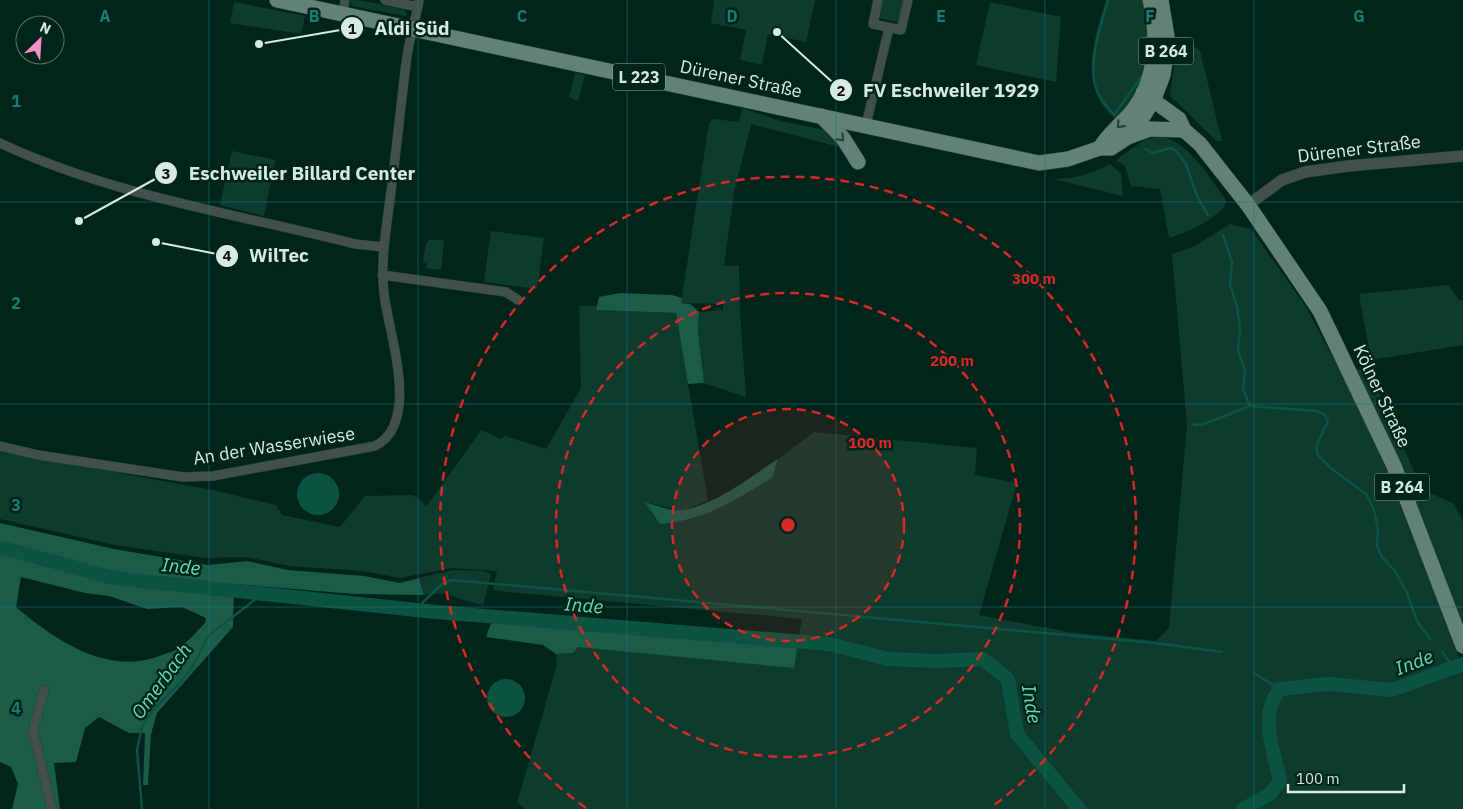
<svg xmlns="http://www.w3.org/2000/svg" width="1463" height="809" font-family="'IBM Plex Sans',sans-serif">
	<rect width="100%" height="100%" fill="#02251b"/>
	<g fill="#0d3c2e">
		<polygon points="350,0 359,0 405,10 407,15 406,16 352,6"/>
		<polygon points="714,0 815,0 806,42 768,34 762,65 740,60 746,30 711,23"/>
		<polygon points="882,0 904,0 899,22 878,18"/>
		<path d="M1106 0H1143C1149 26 1153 60 1140 85 1134 97 1123 108 1115 119 1078 83 1093 45 1106 0Z"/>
		<polygon points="234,2 305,16 301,34 230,23"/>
		<polygon points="990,2 1061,17 1056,82 976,65"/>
		<polygon points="1178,41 1188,41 1200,51 1222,141 1217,141 1170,96"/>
		<polygon points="575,73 585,75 578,101 569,97"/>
		<polygon points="742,108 780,121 825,130 847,149 751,124 734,192 724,266 739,265 740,313 746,397 704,383 698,331 699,312 723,310 723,304 681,303 709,123 713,119 739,122"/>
		<path d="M1162 136C1192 146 1208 176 1226 200L1224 208C1207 223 1191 231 1169 238L1160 189 1131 186 1125 166 1116 160 1144 140Z"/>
		<polygon points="232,151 275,160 264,216 220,205"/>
		<path d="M1110 164 1121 174 1123 196 1053 179C1075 179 1091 174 1110 164Z"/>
		<polygon points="1230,224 1251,229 1306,307 1360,409 1387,470 1463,667 1463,809 526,809 517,803 557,664 556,654 573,653 578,647 795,657 802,619 497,591 493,589 497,571 452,568 400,578 363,571 289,566 247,557 204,558 115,545 0,519 0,451 212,490 276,505 282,515 340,527 365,496 413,495 427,506 481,430 501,439 506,436 546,449 581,388 579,306 597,306 597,310 676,313 708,501 681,511 646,502 660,524 772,478 778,459 814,432 977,448 975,475 1017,483 979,615 1068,632 1156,641 1169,628 1187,425 1172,254 1195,246"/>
		<polygon points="491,231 544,238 537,289 484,282"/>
		<polygon points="429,240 444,240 441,270 426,268 427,264 423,262 426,243"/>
		<polygon points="1448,285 1459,300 1463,300 1463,345 1371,360 1359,294"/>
		<polygon points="1367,366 1422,489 1454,504 1463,521 1463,625 1399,465 1357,370"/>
		<polygon points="453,570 484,571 491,574 483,605 460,599 446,593 424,595 419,578"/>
	</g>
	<g fill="#1a5c48" fill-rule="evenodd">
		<polygon points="620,293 672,295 682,298 681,303 690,304 699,312 698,331 704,383 688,384 676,313 596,310 599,297"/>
		<path d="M778 459 772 478C734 501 705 520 660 524L645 502C656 505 671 512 683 510 718 504 749 477 778 459Z"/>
		<path d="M0 523 114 549 208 565 247 561 288 570 364 576 400 583 419 578 424 595 354 594 234 584 233 627 157 713 151 734 148 785H143L145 733H129L99 717 85 728 76 762 54 763 60 809H12L18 784 11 767 0 762ZM21 577 85 593 109 596 147 609 182 607 206 618 205 623C197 631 189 641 180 647 175 651 168 653 162 655 108 677 55 640 16 607Z"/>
		<polygon points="491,623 797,648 794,668 578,647 573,653 556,654 543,645 486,637"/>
	</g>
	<g fill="#0d5440">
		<circle cx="318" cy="494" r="21"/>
		<circle cx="506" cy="698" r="19"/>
	</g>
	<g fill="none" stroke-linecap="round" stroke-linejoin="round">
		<g stroke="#0d5440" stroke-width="2.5">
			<path d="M1108 0C1101 23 1089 61 1095 85 1098 97 1106 106 1114 115L1142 76"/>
			<polyline points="1145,149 1153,153 1170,148 1175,150 1186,164 1197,196 1208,215"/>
			<polyline points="1223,235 1232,262 1230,284 1237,307 1240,329 1238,351 1245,370 1243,389 1250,406 1317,411 1325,415 1328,421 1317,444 1317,454 1332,469 1366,494 1374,510 1378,529 1377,546 1382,557 1395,571 1407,593 1417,621 1430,639"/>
			<polyline points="1194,425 1204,424 1250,406"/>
			<polyline points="416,609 442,584 452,580 1155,643 1222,652"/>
			<polyline points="1442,652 1453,666"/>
			<polyline points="1255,674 1280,689"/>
			<polyline points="142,809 137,750 142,727 152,711 181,682 196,661 208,636 261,595"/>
		</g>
		<g stroke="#0d5440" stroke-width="14">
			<polyline points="0,547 113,578 436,612 829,644 888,659 938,661 983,659 1008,679 1017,734 1079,809"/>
			<path d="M1243 809 1270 794 1280 781C1274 751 1258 715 1280 689L1328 684 1392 690 1463 664"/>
		</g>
		<g stroke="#204137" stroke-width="10">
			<g id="minor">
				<polyline points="385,0 418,7"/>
				<polyline points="878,0 873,24 901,30 908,0"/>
				<polyline points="343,14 345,0"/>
				<polyline points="866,125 889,28"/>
				<path d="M0 143C110 195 237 214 355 244L384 247"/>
				<polyline points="382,275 506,292 518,300"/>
				<path d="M0 446 38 455 183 477 213 476 375 446C422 422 388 333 384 293 380 260 387 225 391 191 397 146 401 101 407 56 410 37 416 19 419 0"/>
				<polyline points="44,690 33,731 52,809"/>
			</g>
		</g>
		<g stroke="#204137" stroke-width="12">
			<polyline id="tertiary" points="1248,205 1282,180 1305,172 1348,166 1463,156"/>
		</g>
		<g stroke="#204137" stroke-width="16">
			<g id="primary">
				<polyline points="277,0 1039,163 1068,159 1100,148 1111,148 1126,138 1142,118 1154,99 1163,75 1168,42 1161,0"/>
				<polyline points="1143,93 1179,119 1184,130 1200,144 1248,205 1320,311 1394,466 1463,646"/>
				<polyline points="821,116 843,138 858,162"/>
				<polyline points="1128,137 1150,129 1184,130"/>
				<path d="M1100 148C1108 134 1123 123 1133 110 1156 81 1159 35 1150 0"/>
			</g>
		</g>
		<use href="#minor" stroke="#42504a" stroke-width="9"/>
		<use href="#tertiary" stroke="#42504a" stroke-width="11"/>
		<use href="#primary" stroke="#648176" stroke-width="15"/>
	</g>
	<defs><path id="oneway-chevron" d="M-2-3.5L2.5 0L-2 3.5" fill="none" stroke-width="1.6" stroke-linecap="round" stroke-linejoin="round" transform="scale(1.25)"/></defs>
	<g stroke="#1f4136">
		<use href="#oneway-chevron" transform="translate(1120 125) rotate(132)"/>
		<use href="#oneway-chevron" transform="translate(841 138) rotate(47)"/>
	</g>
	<path fill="none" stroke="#197c74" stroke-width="1" stroke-opacity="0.55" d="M209 0V809M418 0V809M627 0V809M836 0V809M1045 0V809M1254 0V809M0 202H1463M0 404H1463M0 607H1463"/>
	<circle cx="788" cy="525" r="116" fill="#d62828" fill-opacity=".12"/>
	<g fill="none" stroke="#d62828" stroke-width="2.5" stroke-dasharray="9 6">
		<circle cx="788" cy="525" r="116"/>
		<circle cx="788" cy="525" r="232"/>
		<path d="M586 808A348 348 0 1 1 990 808"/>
	</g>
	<g text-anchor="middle" stroke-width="5" stroke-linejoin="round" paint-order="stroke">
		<g fill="#02251b" stroke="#97afa6" stroke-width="1">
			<rect x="1138.5" y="37.5" width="55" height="27" rx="4"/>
			<rect x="613" y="63.5" width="52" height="27" rx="4"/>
			<rect x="1374.5" y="473.5" width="55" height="27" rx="4"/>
		</g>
		<g font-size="16" font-weight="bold" fill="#d7eae2">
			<text x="1166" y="57">B 264</text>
			<text x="639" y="83">L 223</text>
			<text x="1402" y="493">B 264</text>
		</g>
		<g font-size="18" fill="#d7eae2" stroke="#02251b">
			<text transform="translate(741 79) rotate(12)" y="6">Dürener Straße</text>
			<text transform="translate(1359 149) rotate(-7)" y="6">Dürener Straße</text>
			<text transform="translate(1382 396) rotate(65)" y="6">Kölner Straße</text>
			<text transform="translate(274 446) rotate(-9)" y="6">An der Wasserwiese</text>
		</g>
		<g font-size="19" font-style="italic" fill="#63dbb3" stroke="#02251b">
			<text transform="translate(181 566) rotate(6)" y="7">Inde</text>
			<text transform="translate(584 605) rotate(5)" y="7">Inde</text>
			<text transform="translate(1414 662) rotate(-21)" y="7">Inde</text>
			<text transform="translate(161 681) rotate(-54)" y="7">Omerbach</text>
			<text transform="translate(1032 704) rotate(80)" y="7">Inde</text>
		</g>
	</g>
	<g font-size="16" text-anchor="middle" font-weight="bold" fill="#197c74" stroke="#02251b" stroke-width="5" stroke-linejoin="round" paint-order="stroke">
		<text x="105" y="22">A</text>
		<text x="314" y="22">B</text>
		<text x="522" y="22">C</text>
		<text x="732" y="22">D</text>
		<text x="941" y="22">E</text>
		<text x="1150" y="22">F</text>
		<text x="1359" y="22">G</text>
		<text x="16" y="107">1</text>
		<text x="16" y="309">2</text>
		<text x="16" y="511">3</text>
		<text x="16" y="714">4</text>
	</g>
	<circle cx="788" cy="525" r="8" fill="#d62828" stroke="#02251b" stroke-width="2.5"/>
	<g font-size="15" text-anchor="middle" font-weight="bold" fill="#d62828" stroke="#02251b" stroke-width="5" stroke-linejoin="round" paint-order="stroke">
		<text x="1034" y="284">300 m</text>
		<text x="952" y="366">200 m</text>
		<text x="870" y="448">100 m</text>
	</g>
	<path fill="none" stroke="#d7eae2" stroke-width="2" d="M259 44L352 28M777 32L841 90M79 221L166 173M156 242L227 256"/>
	<g fill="#d7eae2" stroke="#02251b" stroke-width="2">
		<circle cx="259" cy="44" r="5"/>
		<circle cx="777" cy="32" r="5"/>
		<circle cx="79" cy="221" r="5"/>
		<circle cx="156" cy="242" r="5"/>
		<circle cx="352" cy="28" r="12"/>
		<circle cx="841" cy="90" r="12"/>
		<circle cx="166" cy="173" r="12"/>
		<circle cx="227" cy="256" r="12"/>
	</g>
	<g font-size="15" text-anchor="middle" font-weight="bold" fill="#111">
		<text x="352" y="34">1</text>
		<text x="841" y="96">2</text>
		<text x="166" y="179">3</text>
		<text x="227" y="261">4</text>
	</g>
	<g font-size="19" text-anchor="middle" font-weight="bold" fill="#d7eae2" stroke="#02251b" stroke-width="5" stroke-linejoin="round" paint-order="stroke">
		<text x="412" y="35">Aldi Süd</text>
		<text x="951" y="97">FV Eschweiler 1929</text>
		<text x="302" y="180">Eschweiler Billard Center</text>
		<text x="279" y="262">WilTec</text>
	</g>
	<g transform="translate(40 40) rotate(25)"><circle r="24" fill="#02251b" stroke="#57746b"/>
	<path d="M0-4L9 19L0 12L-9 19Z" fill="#fa8fc6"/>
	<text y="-8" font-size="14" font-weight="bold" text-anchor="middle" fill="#d7eae2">N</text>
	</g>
	<path d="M1288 784v8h116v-8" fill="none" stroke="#d7eae2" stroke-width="2.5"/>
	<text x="1296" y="784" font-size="15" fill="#d7eae2" stroke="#02251b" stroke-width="4" paint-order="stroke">100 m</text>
</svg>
